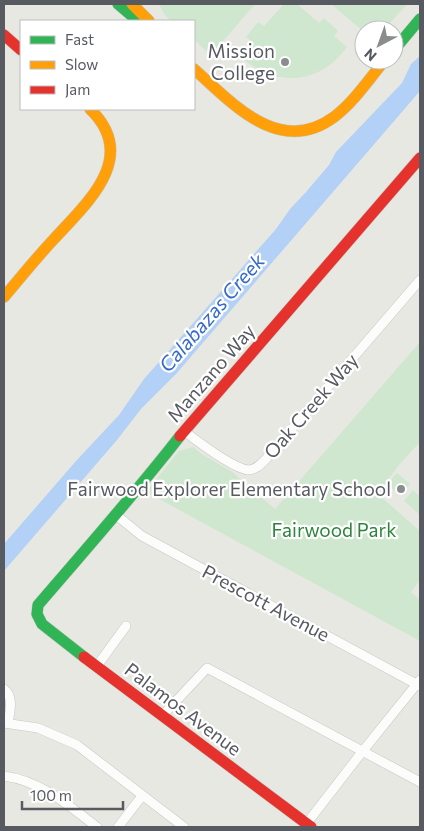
<svg xmlns="http://www.w3.org/2000/svg" width="424" height="831" font-family="Commissioner,sans-serif">
	<rect width="100%" height="100%" fill="#e8e8e2"/>
	<g fill="#cee7ce">
		<polygon points="159,4 255,4 211,55 194,40 194,21 171,21 164,14"/>
		<path d="M284 4H297L319 23 324 18 338 31 334 36 347 47C319 86 273 88 239 55L251 41 246 37 258 22 264 26Z"/>
		<polygon points="331,4 407,4 384,30 364,30 364,32"/>
		<polygon points="420,342 420,442 399,465 378,493 380,496 420,531 420,580 411,592 420,600 420,641 146,492 179,451 193,447 203,455 231,471 275,509"/>
		<polygon points="397,473 410,484 400,495 387,484"/>
		<polygon points="413,490 420,497 420,515 404,501"/>
	</g>
	<polygon fill="#b3d0f6" points="420,56 420,91 176,374 141,409 117,440 4,571 4,544 76,461 119,415 144,379 276,229 290,209 306,192 329,165 336,152 402,83 411,64"/>
	<g fill="none" stroke-linecap="round" stroke-linejoin="round">
		<g stroke="#c7c7c7" stroke-width="10">
			<g id="street">
				<path d="M184 431C197 441 233 468 248 470 255 470 260 465 265 460L420 280"/>
				<polyline points="115,514 142,536 420,686"/>
				<polyline points="97,666 126,626"/>
				<path d="M4 689C14 697 10 711 8 723"/>
				<polyline points="163,715 207,668 420,782"/>
				<polyline points="4,723 38,728 77,745 184,827"/>
				<path d="M4 776C41 781 68 805 97 827"/>
				<polyline points="307,823 362,752 420,680"/>
				<polyline points="118,827 142,796"/>
			</g>
		</g>
		<g stroke="#c5c6c5" stroke-width="12">
			<g id="fast">
				<polyline points="118,4 138,21"/>
				<polyline points="394,50 420,19"/>
				<path d="M84 657 42 624 37 614 38 605C86 549 135 494 180 436"/>
			</g>
		</g>
		<g stroke="#c5c6c5" stroke-width="12">
			<g id="slow">
				<polyline points="132,4 149,21"/>
				<path d="M194 69C233 104 280 157 334 117 354 102 369 79 385 60"/>
				<path d="M4 297C21 277 37 257 54 239 87 203 140 157 90 109"/>
			</g>
		</g>
		<g stroke="#c5c6c5" stroke-width="12">
			<g id="jam">
				<polyline points="4,35 21,50"/>
				<polyline points="180,436 420,158"/>
				<polyline points="84,657 311,827"/>
			</g>
		</g>
		<use href="#street" stroke="#fcfcfb" stroke-width="9"/>
		<use href="#fast" stroke="#30b455" stroke-width="11"/>
		<use href="#slow" stroke="#ff9f0a" stroke-width="11"/>
		<use href="#jam" stroke="#e5322d" stroke-width="11"/>
	</g>
	<g fill="#8a8c8e" stroke="#fff" stroke-width="2">
		<circle cx="285" cy="62" r="5"/>
		<circle cx="401" cy="489" r="5"/>
	</g>
	<g text-anchor="middle" stroke-width="4.5" stroke-linejoin="round" paint-order="stroke">
		<g font-size="19" fill="#575a61" stroke="#fff" text-anchor="end">
			<text x="275" y="58">Mission<tspan x="275" dy="22">College</tspan></text>
			<text x="391" y="496">Fairwood Explorer Elementary School</text>
		</g>
		<g font-size="19" fill="#575a61" stroke="#fff">
			<text transform="translate(211 373) rotate(-49)" y="7">Manzano Way</text>
			<text transform="translate(311 406) rotate(-49)" y="7">Oak Creek Way</text>
			<text transform="translate(266 603) rotate(28)" y="7">Prescott Avenue</text>
			<text transform="translate(183 709) rotate(37)" y="7">Palamos Avenue</text>
		</g>
		<g font-size="19" fill="#2d843c" stroke="#fff">
			<text x="334" y="537">Fairwood Park</text>
		</g>
		<g font-size="20" font-style="italic" fill="#356acb" stroke="#fff">
			<text transform="translate(212 313) rotate(-49)" y="7">Calabazas Creek</text>
		</g>
	</g>
	<rect width="424" height="831" fill="none" stroke="#575a61" stroke-width="10"/>
	<rect x="20" y="20" width="175" height="90" fill="#ffffff" stroke="#bcbdc0"/>
	<rect x="30" y="36" width="25" height="8" fill="#30b455" stroke="#bcbdc0"/>
	<text x="65" y="45" font-size="15" fill="#575a61">Fast</text>
	<rect x="30" y="61" width="25" height="8" fill="#ff9f0a" stroke="#bcbdc0"/>
	<text x="65" y="70" font-size="15" fill="#575a61">Slow</text>
	<rect x="30" y="86" width="25" height="8" fill="#e5322d" stroke="#bcbdc0"/>
	<text x="65" y="95" font-size="15" fill="#575a61">Jam</text>
	<g transform="translate(379 45) rotate(221)"><circle r="24" fill="#ffffff" stroke="#bcbdc0"/>
	<path d="M0-4L9 19L0 12L-9 19Z" fill="#8a8c8e"/>
	<text y="-8" font-size="14" font-weight="bold" text-anchor="middle" fill="#575a61">N</text>
	</g>
	<path d="M22 801v8h101v-8" fill="none" stroke="#575a61" stroke-width="2.5"/>
	<text x="30" y="801" font-size="15" fill="#575a61" stroke="#ffffff" stroke-width="4" paint-order="stroke">100 m</text>
</svg>
